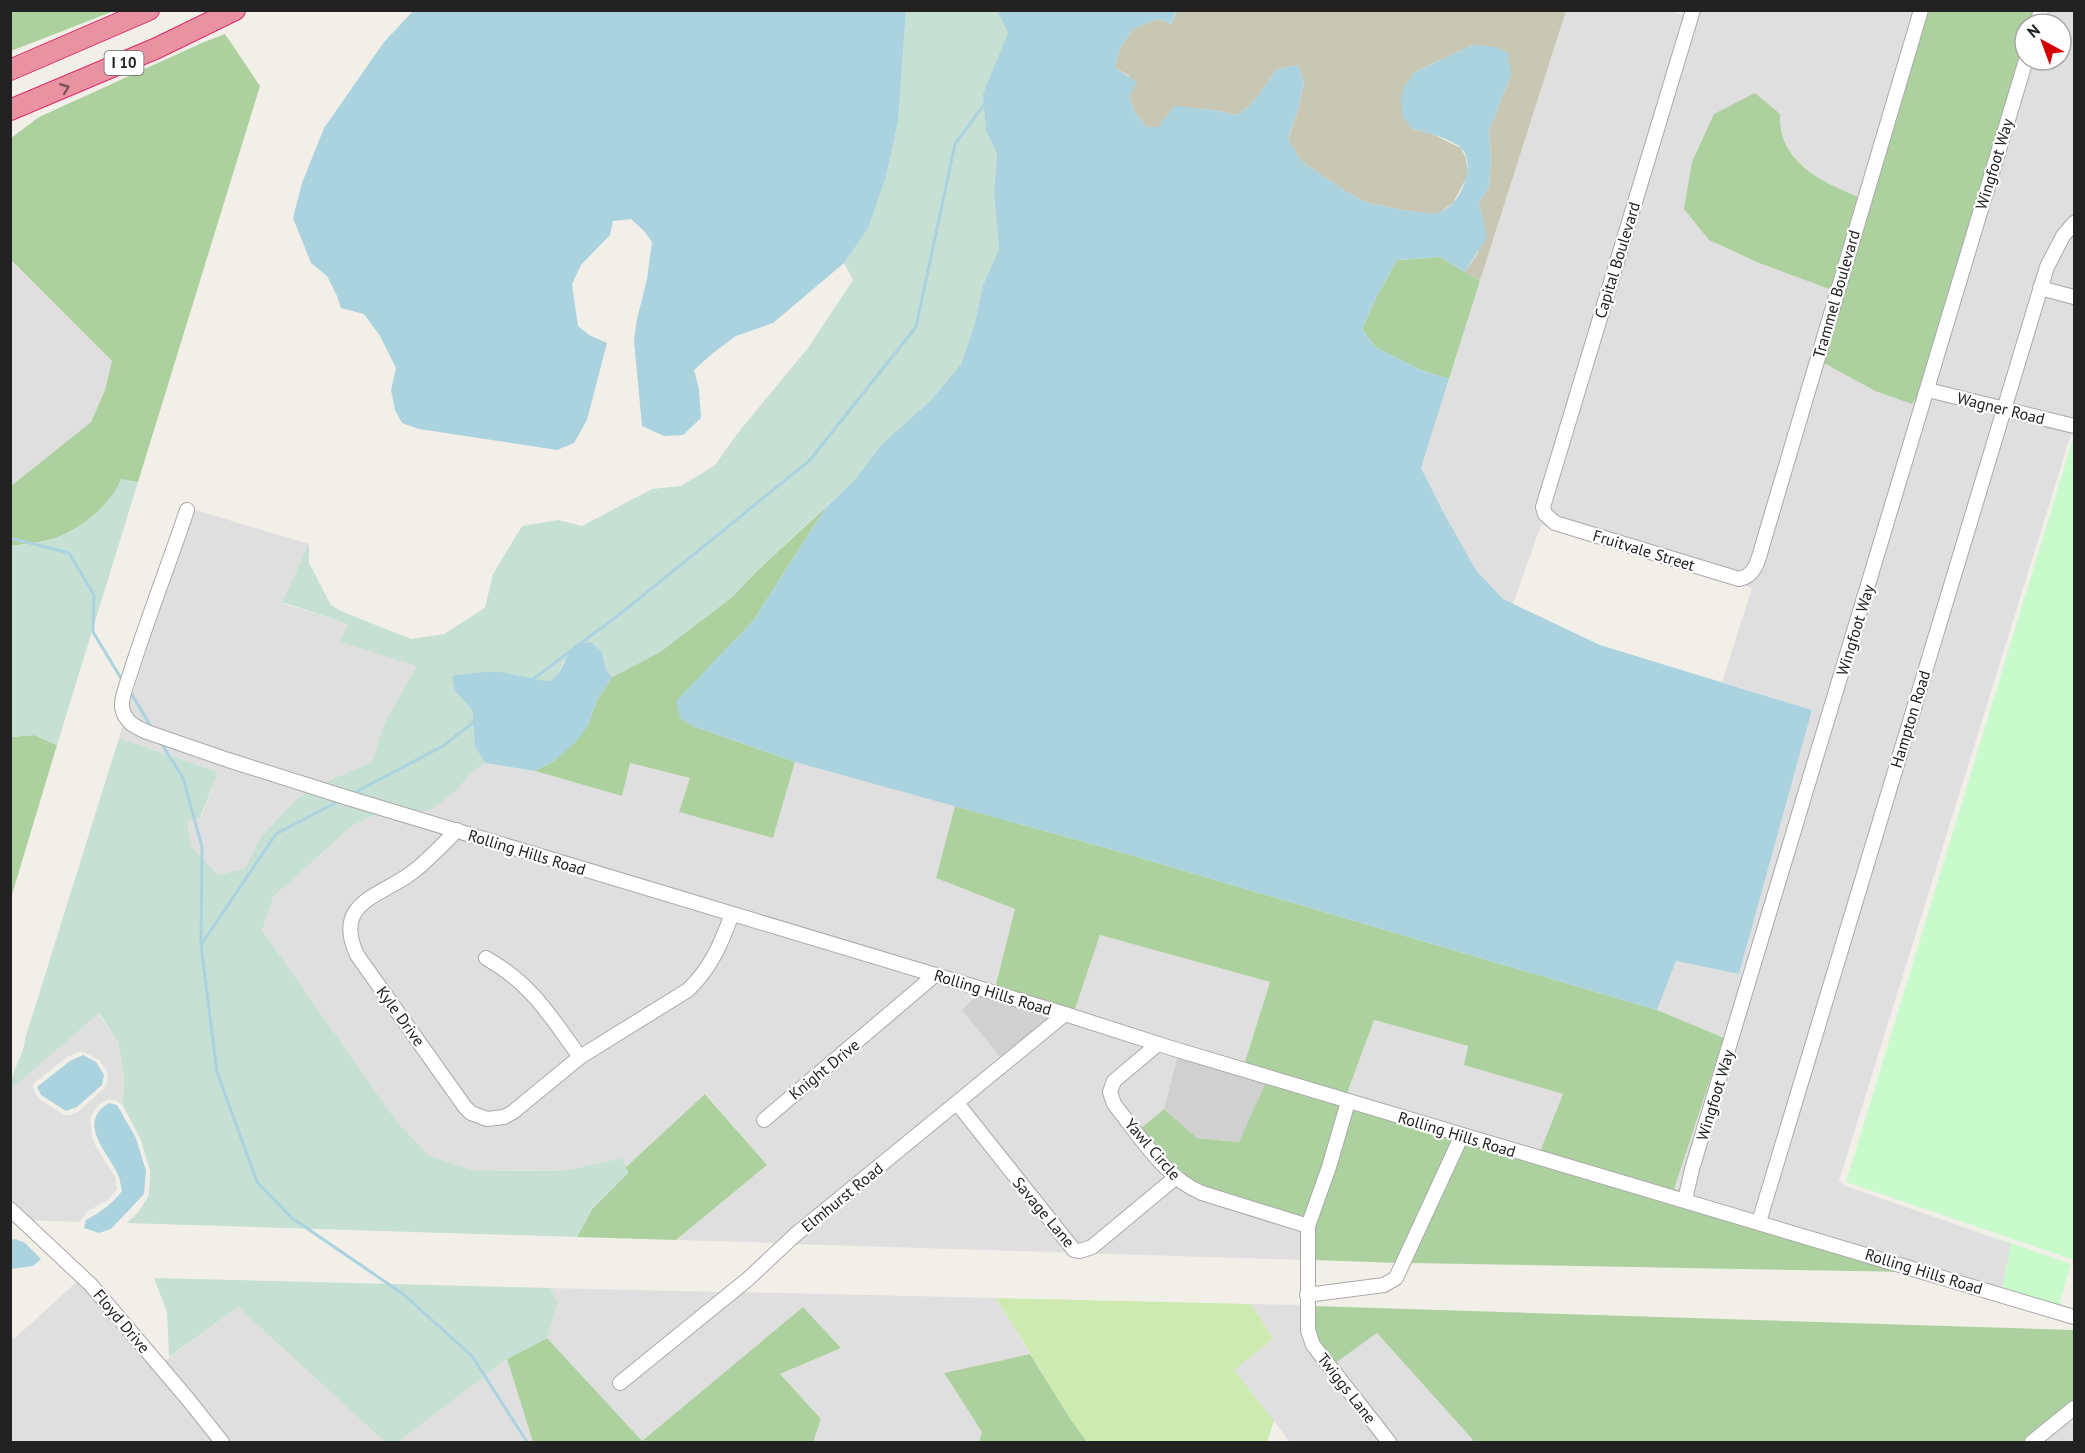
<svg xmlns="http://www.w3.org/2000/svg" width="2085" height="1453" font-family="'PT Sans',sans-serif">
	<rect width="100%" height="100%" fill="#f2efe9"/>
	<g fill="#e0dfdf" fill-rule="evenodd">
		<polygon points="1667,10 1686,16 1539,511 1638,554 1541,525 1513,604 1503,599 1476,570 1446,517 1421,468 1566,11"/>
		<polygon points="1699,11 1914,11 1858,198 1820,180 1792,157 1779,129 1709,240 1759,263 1832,290 1750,567 1738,573 1552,516 1548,502"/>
		<polygon points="2047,11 2074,11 2074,216 2069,221 2000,403 1934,387 2032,60 2061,60 2061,24 2043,24"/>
		<polygon points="2074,231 2074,292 2046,285 2058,254"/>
		<polygon points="10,260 112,361 105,390 91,422 11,486"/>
		<polygon points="2044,294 2074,302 2074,421 2010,405"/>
		<polygon points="1822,362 1875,391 1912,404 1921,393 1682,1191 1674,1189 1724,1039 1657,1010 1676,961 1739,974 1812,710 1722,682 1752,588 1708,575 1750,582 1756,578"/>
		<polygon points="1931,396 1997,412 1756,1215 1691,1194 1697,1171"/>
		<polygon points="2007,414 2072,431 1839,1181 1846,1186 2011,1244 2002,1290 1766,1218"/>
		<polygon points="192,509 309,544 282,603 348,624 341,642 418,666 384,724 372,762 321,784 138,723 128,709 163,596"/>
		<polygon points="124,722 309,791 296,800 261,836 245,868 218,875 191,846 187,821 201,818 218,772 119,738"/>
		<polygon points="795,762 955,806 936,878 1015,909 995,988 459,825 457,823 455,824 409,811 457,790 469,775 485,763 535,771 622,796 629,763 690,778 680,812 773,838"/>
		<polygon points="381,812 447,832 418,861 404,872 369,891 346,930 430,1065 488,1124 703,984 722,956 736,920 925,977 824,1062 785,1093 757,1119 764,1127 937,981 979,993 1002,1059 778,1243 676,1240 767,1165 706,1094 625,1168 622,1158 564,1171 473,1170 429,1157 397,1122 262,930 273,897 352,826"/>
		<polygon points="459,835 726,917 713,950 685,986 581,1050 500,961 483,951 480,960 521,987 573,1055 510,1108 502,1112 487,1114 474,1109 358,946 357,922 363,910"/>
		<polygon points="1100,935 1270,982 1244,1065 1074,1012"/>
		<path d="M98 1013 118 1042 124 1074 123 1106 117 1101 109 1099 98 1105 90 1118 92 1136 95 1145 115 1177 117 1189 108 1200 88 1211 79 1222 21 1220 11 1209V1089ZM81 1051 100 1060 108 1074 106 1087 79 1111 71 1115H64L39 1099 33 1088 34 1083 67 1057Z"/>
		<polygon points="1067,1020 1148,1045 1106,1084 1169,1178 1301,1228 1303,1260 793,1244"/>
		<polygon points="1373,1020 1468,1046 1465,1065 1563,1094 1539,1154 1346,1096"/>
		<polygon points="1160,1049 1178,1055 1164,1109 1140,1129 1118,1102 1115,1089 1118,1084"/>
		<polygon points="82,1277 159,1365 238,1307 385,1442 11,1442 10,1335 14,1339"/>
		<polygon points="550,1288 723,1292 614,1382 620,1390 739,1292 996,1298 1030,1354 944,1373 982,1432 979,1442 816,1442 814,1439 821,1419 780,1374 841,1348 803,1307 642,1442 547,1338 558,1302"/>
		<polygon points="1251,1304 1303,1305 1304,1330 1383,1442 1290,1442 1234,1370 1273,1339"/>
		<polygon points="1377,1333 1474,1441 1472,1442 1395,1442 1334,1364"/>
		<polygon points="507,1359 533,1442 398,1442"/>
		<polygon points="2069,1419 2074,1425 2074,1442 2040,1442"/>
	</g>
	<g fill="#d0d0d0">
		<polygon points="979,993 1055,1016 1002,1059 962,1010"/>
		<polygon points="1178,1055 1266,1082 1240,1142 1197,1138 1164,1109"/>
	</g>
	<polygon fill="#c7c7b4" points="1177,11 1566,11 1480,281 1465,272 1478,253 1482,216 1479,202 1489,188 1491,158 1489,130 1511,75 1473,45 1415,72 1412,129 1432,134 1461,148 1466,158 1468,175 1453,203 1436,215 1407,211 1368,203 1343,190 1301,161 1288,139 1298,110 1304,82 1298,65 1277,69 1253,102 1238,115 1211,110 1174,107 1159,127 1146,127 1136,114 1129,97 1129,76 1115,68 1120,48 1134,28 1159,19 1171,24"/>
	<polygon fill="#cdebb0" points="996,1298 1251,1304 1273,1339 1234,1370 1274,1421 1267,1442 1087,1442 1071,1420"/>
	<g fill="#add19e">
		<polygon points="11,10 114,10 114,11 11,51"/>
		<path d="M1914 11 1832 290 1759 263 1709 240 1684 209 1692 162 1714 114 1755 93 1780 114C1778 162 1821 181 1858 197Z"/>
		<polygon points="1926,11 2036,11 2032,24 2025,24 2025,46 1921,393 1912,404 1875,391 1822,362"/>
		<path d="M225 34 260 86 138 482 121 480C111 506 75 534 48 540 36 543 23 544 11 546V486L91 422 105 390 112 361 11 260V138L39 117 204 42Z"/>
		<polygon points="1440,257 1480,281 1449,379 1421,370 1375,347 1362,329 1376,298 1397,260"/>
		<polygon points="826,507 753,621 677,701 693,726 795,762 773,838 679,812 690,778 630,763 622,796 535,771 554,761 587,727 597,700 612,677 660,652 732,597 757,571"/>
		<polygon points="34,735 57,745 11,898 11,737"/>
		<polygon points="955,806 1117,851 1657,1010 1724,1038 1674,1189 1682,1191 1681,1194 1539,1154 1563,1094 1464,1065 1468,1046 1374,1020 1346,1096 1244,1065 1270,982 1100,935 1074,1012 995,988 1015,909 936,878"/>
		<polygon points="1266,1082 1342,1105 1325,1165 1305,1220 1203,1188 1176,1172 1140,1129 1164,1109 1197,1138 1239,1142"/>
		<polygon points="705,1094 767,1165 676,1240 577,1237 592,1209 628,1173 625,1168"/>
		<polygon points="1352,1108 1455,1138 1398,1263 1313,1260 1313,1227"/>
		<polygon points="1465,1141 1909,1272 1410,1263"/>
		<polygon points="1313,1306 2074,1330 2074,1401 2024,1442 1472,1442 1473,1440 1377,1333 1334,1364 1314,1336"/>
		<polygon points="803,1307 841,1348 780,1374 821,1419 814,1439 816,1442 533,1442 507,1359 547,1338 642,1441"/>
		<polygon points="1030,1354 1071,1420 1087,1442 979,1442 982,1432 944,1373"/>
	</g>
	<g fill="#c6e0d4">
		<polygon points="906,11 997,11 1008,33 986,131 997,154 994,193 999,249 983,285 974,326 961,364 931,400 882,444 855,479 757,571 732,597 660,652 612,677 606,669 602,652 563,662 558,674 550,682 527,679 455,691 472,710 475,747 485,763 469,775 457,790 429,811 409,811 321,784 372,762 384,724 417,666 340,642 348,624 282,602 309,544 309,563 331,605 343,612 411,639 444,634 485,608 493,574 522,526 558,520 582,526 652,489 681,486 715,465 737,434 808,348 853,280 844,263 868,229 886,177 898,122"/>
		<path d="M121 479 138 482 57 745 34 735 11 737V546C23 544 36 543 48 540 75 534 111 506 121 479Z"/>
		<path d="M119 738 218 772 200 818 187 821 191 846 218 875 245 868 261 836 296 800 309 791 381 812 352 826 273 897 262 930 397 1122 429 1156 473 1170 523 1171H564L622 1158 628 1173 592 1208 577 1237 127 1223 139 1211 149 1195 150 1170 140 1138 123 1106 124 1074 118 1042 99 1013 11 1089C10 1071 24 1056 25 1039Z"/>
		<polygon points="154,1278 550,1288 558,1302 547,1338 507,1359 398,1442 385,1442 238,1307 169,1357 167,1312"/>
	</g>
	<g fill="#c8facc">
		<polygon points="2073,439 2074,439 2074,1260 1846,1182"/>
		<polygon points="1965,1227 2071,1264 2060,1301 2063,1307 2074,1310 2074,1312 2002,1290 2011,1244"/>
	</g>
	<g fill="#aad3df">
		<polygon points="414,10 906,11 898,122 886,177 868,229 844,263 773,323 736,336 713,353 694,370 699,389 701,418 683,435 664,436 642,426 634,340 637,319 647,279 652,242 644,231 631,219 613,221 610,235 581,265 572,284 578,326 589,335 607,343 587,420 574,443 557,450 419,429 402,423 395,410 391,390 396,368 380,336 364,314 341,308 337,296 327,276 311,263 293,218 302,183 324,128 384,42"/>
		<path d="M1177 10 1171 24 1159 19 1134 28 1120 48 1115 68 1137 82 1129 97 1136 114 1146 127H1159L1174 106 1211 110 1238 115 1253 102 1277 69 1298 65 1304 82 1298 110 1288 138 1301 161 1343 190 1368 203 1407 211 1436 214C1441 211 1448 208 1452 204 1464 193 1475 161 1461 148 1452 139 1425 132 1412 129L1403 117 1401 97 1404 86 1415 72 1473 45 1496 47 1508 53 1511 75 1489 130 1491 158 1489 188 1479 202 1487 237 1465 272 1440 257 1397 260 1376 298 1362 329 1375 347 1421 370 1449 379 1421 468 1446 517 1476 570 1503 599 1600 645 1812 710 1739 974 1676 961 1657 1010 1117 851 795 762 693 726 680 718 676 701 753 621 826 507 855 479 882 444 931 400 961 364 974 326 983 285 999 249 994 193 997 154 986 131 983 94 1008 33 997 11Z"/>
		<path d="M591 642 602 652 606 669 612 677 597 700 587 727 575 743 554 761 535 771 485 763 475 747 472 710 455 691 452 676C468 674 483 671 499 672 516 674 533 680 550 681L558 674 574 645Z"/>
		<polygon points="83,1055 96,1062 104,1075 102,1085 77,1107 66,1111 41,1095 37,1087 70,1061"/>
		<path d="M109 1103 117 1105 136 1138 146 1171 144 1194 111 1229 99 1233 84 1228 86 1220C101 1212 112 1204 122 1191 121 1186 120 1181 119 1177 110 1154 75 1123 109 1103Z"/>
		<polygon points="15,1239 25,1243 41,1259 33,1266 11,1269 11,1240"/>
	</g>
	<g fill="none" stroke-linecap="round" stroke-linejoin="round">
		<g stroke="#aad3df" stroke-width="3">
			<polyline points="10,538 69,553 94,595 93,632 122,680"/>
			<polyline points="577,646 620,614 809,461 916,327 955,144 986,102"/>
			<polyline points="529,682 572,650"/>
			<polyline points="129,690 152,728"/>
			<polyline points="160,741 183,778 202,847 201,945"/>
			<polyline points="352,794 443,746 475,721"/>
			<polyline points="341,800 276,834 201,945 217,1072 257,1182 292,1218 403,1294 472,1356 527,1442"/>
		</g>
		<g stroke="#a9a9a9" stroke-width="16">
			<g id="minor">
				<path d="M1693 10 1543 507 1545 514 1555 523 1739 579C1757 576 1759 556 1764 540L1921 10"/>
				<polyline points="2037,24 2041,10"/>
				<polyline points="2040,288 2074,297"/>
				<polyline points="1928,390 2074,426"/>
				<path d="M187 510C169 564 148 617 131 671 128 682 121 696 122 707 124 721 135 727 147 732L228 760 348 798 1065 1014 1171 1048 2074 1317"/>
				<path d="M457 830C442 845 427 862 410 874 378 897 333 903 357 955L465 1107 471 1113 487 1119 504 1117 513 1112 580 1057 688 990C711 968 721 944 732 914"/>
				<path d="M486 958C532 984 550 1016 580 1057"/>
				<path d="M1158 1044 1114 1081 1110 1092 1114 1104C1138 1134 1166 1179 1202 1193L1308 1226"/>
				<polyline points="1348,1102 1329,1167 1308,1226 1308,1330 1313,1345 1389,1442"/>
				<polyline points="957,1103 1074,1250 1080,1251 1092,1247 1175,1178"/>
				<polyline points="764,1120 935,975"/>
				<polyline points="1685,1200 1692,1169 2026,60"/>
				<polyline points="10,1209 91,1285 187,1398 222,1442"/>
				<polyline points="1759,1222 2047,267 2063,236 2074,223"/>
				<polyline points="1307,1295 1384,1285 1396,1278 1462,1135"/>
				<polyline points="620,1383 748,1279 795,1235 1065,1014"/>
				<polyline points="2032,1442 2074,1408"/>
			</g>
		</g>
		<g stroke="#dc2a67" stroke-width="22">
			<g id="highway">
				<polyline points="10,70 149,10"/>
				<polyline points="10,110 157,48 235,10"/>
			</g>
		</g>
		<use href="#minor" stroke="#fff" stroke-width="14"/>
		<use href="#highway" stroke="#e892a2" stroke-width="20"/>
	</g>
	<defs><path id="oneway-chevron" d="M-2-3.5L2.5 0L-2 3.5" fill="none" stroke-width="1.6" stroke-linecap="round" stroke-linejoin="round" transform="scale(1.5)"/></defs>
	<use stroke="#7b545c" href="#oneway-chevron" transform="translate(65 88) rotate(-22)"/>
	<g text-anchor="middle" stroke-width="4.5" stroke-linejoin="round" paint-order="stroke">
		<rect fill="#fff" stroke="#646464" stroke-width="1.5" x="104.5" y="51" width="39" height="24" rx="4.5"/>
		<g font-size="15" font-weight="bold" fill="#222">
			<text x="124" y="68">I 10</text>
		</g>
		<g font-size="16" fill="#222" stroke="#fff">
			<text transform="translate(1994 164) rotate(-73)" y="6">Wingfoot Way</text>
			<text transform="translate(1617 260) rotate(-73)" y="6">Capital Boulevard</text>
			<text transform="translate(1836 294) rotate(-74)" y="6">Trammel Boulevard</text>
			<text transform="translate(2001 408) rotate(14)" y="6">Wagner Road</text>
			<text transform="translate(1644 550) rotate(17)" y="6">Fruitvale Street</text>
			<text transform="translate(1855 630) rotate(-73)" y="6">Wingfoot Way</text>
			<text transform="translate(1910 719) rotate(-73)" y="6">Hampton Road</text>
			<text transform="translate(527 852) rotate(17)" y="6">Rolling Hills Road</text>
			<text transform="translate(993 992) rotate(17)" y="6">Rolling Hills Road</text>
			<text transform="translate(401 1016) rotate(54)" y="6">Kyle Drive</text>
			<text transform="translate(824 1069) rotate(-39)" y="6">Knight Drive</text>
			<text transform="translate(1715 1095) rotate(-73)" y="6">Wingfoot Way</text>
			<text transform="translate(1457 1134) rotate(17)" y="6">Rolling Hills Road</text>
			<text transform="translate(1153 1149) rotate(49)" y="6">Yawl Circle</text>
			<text transform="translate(842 1197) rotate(-39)" y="6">Elmhurst Road</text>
			<text transform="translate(1044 1212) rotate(50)" y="6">Savage Lane</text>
			<text transform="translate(1924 1271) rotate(17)" y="6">Rolling Hills Road</text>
			<text transform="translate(122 1321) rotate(50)" y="6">Floyd Drive</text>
			<text transform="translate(1347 1388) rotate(52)" y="6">Twiggs Lane</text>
		</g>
	</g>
	<rect width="2085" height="1453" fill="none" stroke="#222222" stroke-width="24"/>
	<g transform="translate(2043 42) rotate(319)"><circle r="28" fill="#ffffff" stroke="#a7a7a7" stroke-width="1.5"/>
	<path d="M0-4.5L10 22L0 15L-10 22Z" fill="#d40000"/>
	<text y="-9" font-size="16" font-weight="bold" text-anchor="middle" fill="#222222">N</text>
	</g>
</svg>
